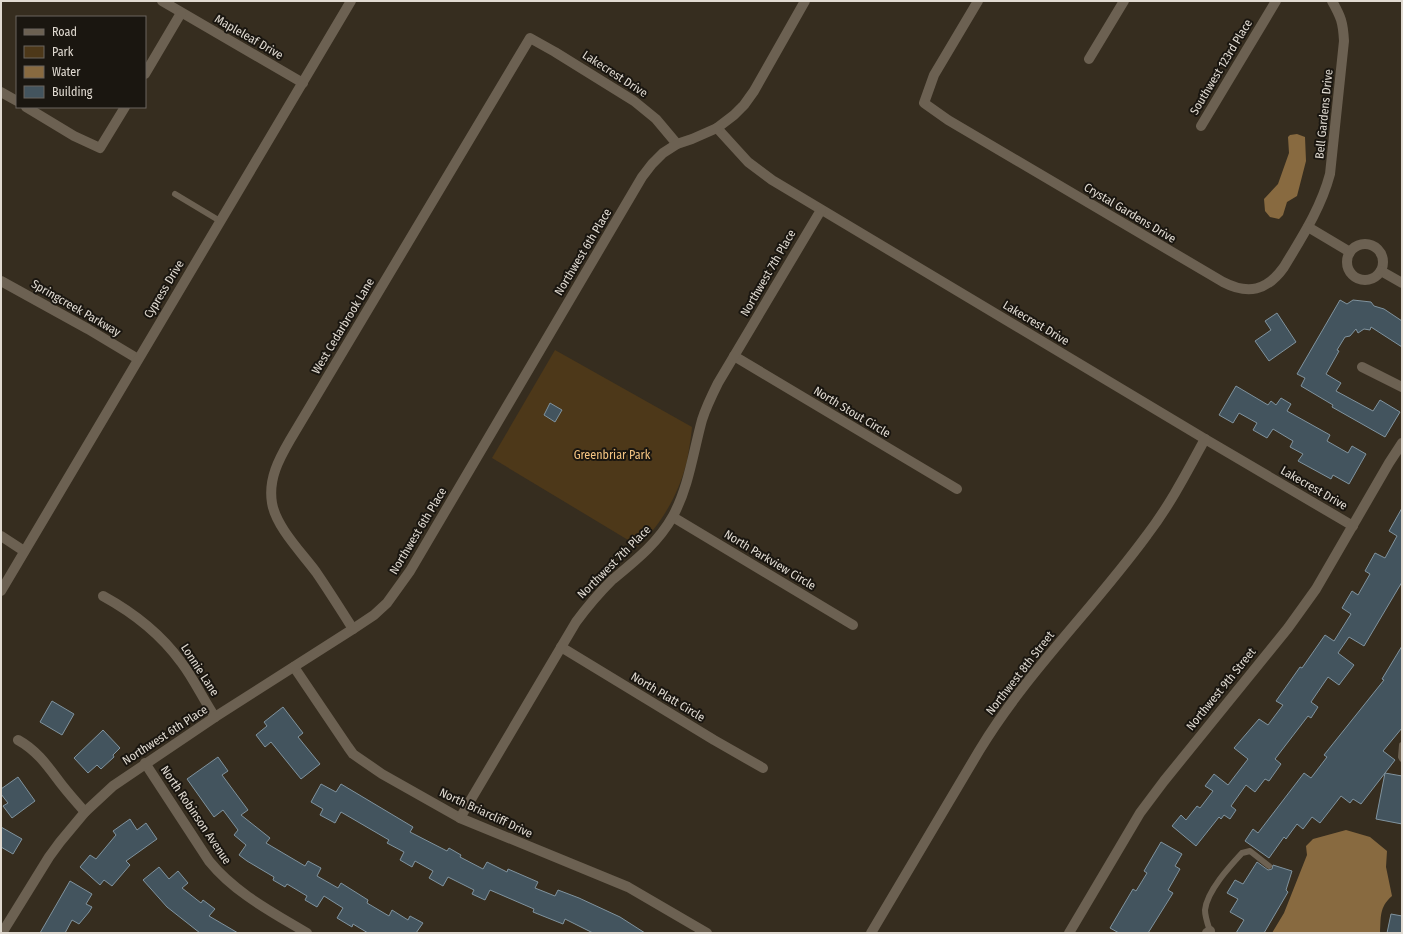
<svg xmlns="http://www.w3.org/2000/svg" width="1403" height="934" font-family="'Fira Sans Condensed',sans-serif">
	<rect width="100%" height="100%" fill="#362d1f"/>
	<path fill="#4d3819" d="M555 350 692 427C691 438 689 450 687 461 679 493 662 524 638 546L492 458Z"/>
	<g fill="#886a40">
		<polygon points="1297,134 1305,137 1306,161 1297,196 1287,202 1283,215 1279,219 1270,217 1265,211 1264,199 1278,184 1289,153 1288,137 1290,135"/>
		<path d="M1346 830 1370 837 1387 851 1386 867 1392 896C1379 907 1381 918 1380 933H1272L1284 913 1307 855 1306 846 1313 839Z"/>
	</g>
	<g fill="#43545e" stroke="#80939e">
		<polygon points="1340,300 1347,304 1353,300 1371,302 1374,306 1384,309 1402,321 1402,347 1371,327 1370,330 1364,329 1358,333 1356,329 1350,336 1345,337 1337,350 1339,351 1326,374 1341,383 1336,391 1373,411 1380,400 1400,412 1385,437 1332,407 1333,405 1301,386 1305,378 1297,374"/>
		<polygon points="1277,313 1296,342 1269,361 1255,341 1271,330 1265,321"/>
		<polygon points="1236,386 1268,405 1271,401 1276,405 1281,398 1291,404 1287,411 1330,435 1327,441 1348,453 1352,446 1366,454 1349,484 1333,475 1331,479 1298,461 1303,454 1290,447 1293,441 1273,429 1267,438 1253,430 1257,423 1239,413 1233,423 1219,415"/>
		<polygon points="550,403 562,410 555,422 544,415"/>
		<polygon points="1402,508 1402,582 1364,646 1349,637 1338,653 1354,665 1339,685 1328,677 1311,702 1318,707 1311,718 1308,716 1275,759 1281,764 1269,781 1265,779 1255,792 1246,785 1231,806 1236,810 1230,819 1224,815 1221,819 1219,817 1196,846 1172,826 1181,815 1186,820 1197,806 1200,808 1213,791 1205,786 1214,774 1228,785 1248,759 1234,748 1259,719 1268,725 1283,705 1276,701 1300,667 1302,668 1325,635 1334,641 1351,614 1342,608 1352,591 1358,595 1370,574 1365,571 1375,553 1385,558 1397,536 1389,531"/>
		<polygon points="1402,646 1402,728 1383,751 1395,760 1385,773 1402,776 1402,824 1376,819 1385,773 1361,804 1353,799 1350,803 1341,796 1320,823 1312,817 1303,829 1297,824 1286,839 1284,837 1269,858 1245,841 1253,829 1258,833 1304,773 1311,778 1327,757 1324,755 1384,680 1382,679"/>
		<polygon points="52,701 74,714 62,735 40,722"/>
		<polygon points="283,707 303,733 298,737 320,764 301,779 271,742 265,747 256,735 267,726 264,722"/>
		<polygon points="103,730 120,748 113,755 114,757 101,769 97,765 88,773 74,758"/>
		<polygon points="218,757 228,771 222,775 248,810 241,815 270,838 266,843 305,866 308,861 321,868 317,876 338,888 341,883 368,900 367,903 389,916 392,910 408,920 410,916 423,923 416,933 368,933 353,924 352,927 337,918 343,908 324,896 317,907 305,900 307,896 287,884 285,887 273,880 274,877 247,861 239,855 246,845 234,835 238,830 223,810 214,817 187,779"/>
		<polygon points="18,777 35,801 12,818 3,806 8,803 1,794 1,789"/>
		<polygon points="321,784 336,792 341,784 413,827 410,832 447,851 449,848 461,855 460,857 483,869 487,862 507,872 508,869 538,882 535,888 555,896 558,890 579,898 620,917 645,933 593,933 565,919 563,924 533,912 534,909 490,890 485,900 472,894 474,890 448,877 443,886 429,878 433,871 415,861 412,867 400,860 404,852 387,843 389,840 341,812 335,823 320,815 323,809 311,802"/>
		<polygon points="130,819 137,830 146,823 157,839 126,861 130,865 112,886 104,880 100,885 80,867 90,855 96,859 116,835 113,831"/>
		<polygon points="1,827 22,839 13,854 1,847"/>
		<polygon points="1161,842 1182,854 1175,866 1180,869 1168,890 1173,893 1148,933 1119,933 1110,928 1133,889 1136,891 1147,873 1144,871"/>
		<polygon points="1257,862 1268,870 1272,869 1273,865 1292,871 1286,890 1288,892 1264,933 1236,933 1244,920 1230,912 1238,899 1227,893 1235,880 1243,884"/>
		<polygon points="159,867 169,879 178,871 188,883 182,888 201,903 203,900 215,909 209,916 238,933 200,933 167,907 143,880"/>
		<polygon points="70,881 92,894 86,904 92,907 89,912 79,924 72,920 65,933 40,933"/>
		<polygon points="1391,914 1402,916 1402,933 1387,933"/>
	</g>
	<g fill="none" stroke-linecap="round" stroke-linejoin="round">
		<g stroke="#6c6152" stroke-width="6">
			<polyline points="175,194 220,221"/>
			<polyline points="1402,745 1401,757 1402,759"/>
			<path d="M1210 931C1208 925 1205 917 1205 910 1207 891 1230 866 1242 853L1250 851 1269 866"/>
		</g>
		<g stroke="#6c6152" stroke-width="10">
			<polyline points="162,1 303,83"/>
			<path d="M978 1 934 75 924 103 948 120 1223 282C1248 295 1267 291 1284 267 1302 237 1321 208 1330 174L1344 41C1343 22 1341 17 1332 1"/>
			<polyline points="1089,59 1124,1"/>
			<polyline points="145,74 181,13"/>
			<polyline points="1,92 17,101"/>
			<polyline points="26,107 74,136 100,148 125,107"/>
			<polyline points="1201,126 1276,1"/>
			<polyline points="717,128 748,162 772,180 1205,439 1353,526"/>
			<polyline points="1308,227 1350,252"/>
			<circle cx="1365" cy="262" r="18"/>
			<polyline points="1381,271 1402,283"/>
			<polyline points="1,281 88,329 138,359"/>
			<polyline points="734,356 957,489"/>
			<polyline points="1362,367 1402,387"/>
			<polyline points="673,517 853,625"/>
			<polyline points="1,536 24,551"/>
			<polyline points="1,591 351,1"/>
			<path d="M103 596C134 613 160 633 181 662 194 679 203 699 215 717"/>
			<path d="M353 629C341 610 329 591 316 572 302 553 276 527 272 503 268 479 279 459 290 440L530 38 555 52 634 101 656 119 677 144"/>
			<polyline points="561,647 714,740 763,768"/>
			<polyline points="294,667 348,747 353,754 382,774 460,818 628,887 707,933"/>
			<path d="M18 740C38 751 49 768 62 785 69 794 77 803 85 812"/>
			<path d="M145 763 209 861C235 893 272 912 307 933"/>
			<path d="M460 818 576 622C587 607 599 593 612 580 635 561 658 543 673 516 689 486 693 453 702 420 706 407 712 395 718 383L821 210"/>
			<polyline points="2,933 49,857 60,842 85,812 113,786 215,717 353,629 374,615 387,603 410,571 642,177 652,164 663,153 677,144 692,139 717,128 734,115 744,105 754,91 805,1"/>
			<path d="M871 933 979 751C1026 673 1093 609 1147 535 1170 505 1187 472 1205 439"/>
			<polyline points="1069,933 1140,813 1164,781 1288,628 1316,589 1389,463 1402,443"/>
			<polyline points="1207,933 1210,931"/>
		</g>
	</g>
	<g text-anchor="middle" stroke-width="4" stroke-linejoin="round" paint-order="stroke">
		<g font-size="12" fill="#e1dbd2" stroke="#1a1610">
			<text transform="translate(249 37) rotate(30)" y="4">Mapleleaf Drive</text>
			<text transform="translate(1221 67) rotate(-59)" y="4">Southwest 123rd Place</text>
			<text transform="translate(615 74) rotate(33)" y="4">Lakecrest Drive</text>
			<text transform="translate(1324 114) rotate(-84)" y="4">Bell Gardens Drive</text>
			<text transform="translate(1130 213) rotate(31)" y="4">Crystal Gardens Drive</text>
			<text transform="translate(583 252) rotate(-59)" y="4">Northwest 6th Place</text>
			<text transform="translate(768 273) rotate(-60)" y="4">Northwest 7th Place</text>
			<text transform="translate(164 289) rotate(-59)" y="4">Cypress Drive</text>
			<text transform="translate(76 308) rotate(30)" y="4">Springcreek Parkway</text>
			<text transform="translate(1036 323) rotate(31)" y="4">Lakecrest Drive</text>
			<text transform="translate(343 326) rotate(-59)" y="4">West Cedarbrook Lane</text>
			<text transform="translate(852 412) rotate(31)" y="4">North Stout Circle</text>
			<text transform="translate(1314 488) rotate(30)" y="4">Lakecrest Drive</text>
			<text transform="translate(418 531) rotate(-59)" y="4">Northwest 6th Place</text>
			<text transform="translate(770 560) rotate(31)" y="4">North Parkview Circle</text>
			<text transform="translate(614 562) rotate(-45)" y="4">Northwest 7th Place</text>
			<text transform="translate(200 670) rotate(57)" y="4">Lonnie Lane</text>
			<text transform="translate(1020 673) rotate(-52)" y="4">Northwest 8th Street</text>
			<text transform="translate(1221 689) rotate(-51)" y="4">Northwest 9th Street</text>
			<text transform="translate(668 697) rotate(31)" y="4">North Platt Circle</text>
			<text transform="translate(165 735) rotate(-33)" y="4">Northwest 6th Place</text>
			<text transform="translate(486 813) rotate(25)" y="4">North Briarcliff Drive</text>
			<text transform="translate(196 815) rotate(56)" y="4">North Robinson Avenue</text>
		</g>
		<g font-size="12" fill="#f4c482" stroke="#1a1610">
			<text x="612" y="459">Greenbriar Park</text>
		</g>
	</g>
	<rect width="1403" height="934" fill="none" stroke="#e1dbd2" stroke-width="4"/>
	<rect x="16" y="16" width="130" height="92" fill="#1a1610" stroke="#6a655e"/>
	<rect x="24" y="29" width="20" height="6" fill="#6c6152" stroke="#6a655e"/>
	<text x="52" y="36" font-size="12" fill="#e1dbd2">Road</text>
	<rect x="24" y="46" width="20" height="12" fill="#4d3819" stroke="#6a655e"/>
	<text x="52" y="56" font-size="12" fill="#e1dbd2">Park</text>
	<rect x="24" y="66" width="20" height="12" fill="#886a40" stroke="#6a655e"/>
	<text x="52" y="76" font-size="12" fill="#e1dbd2">Water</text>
	<rect x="24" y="86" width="20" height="12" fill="#43545e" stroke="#6a655e"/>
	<text x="52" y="96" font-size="12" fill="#e1dbd2">Building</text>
</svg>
